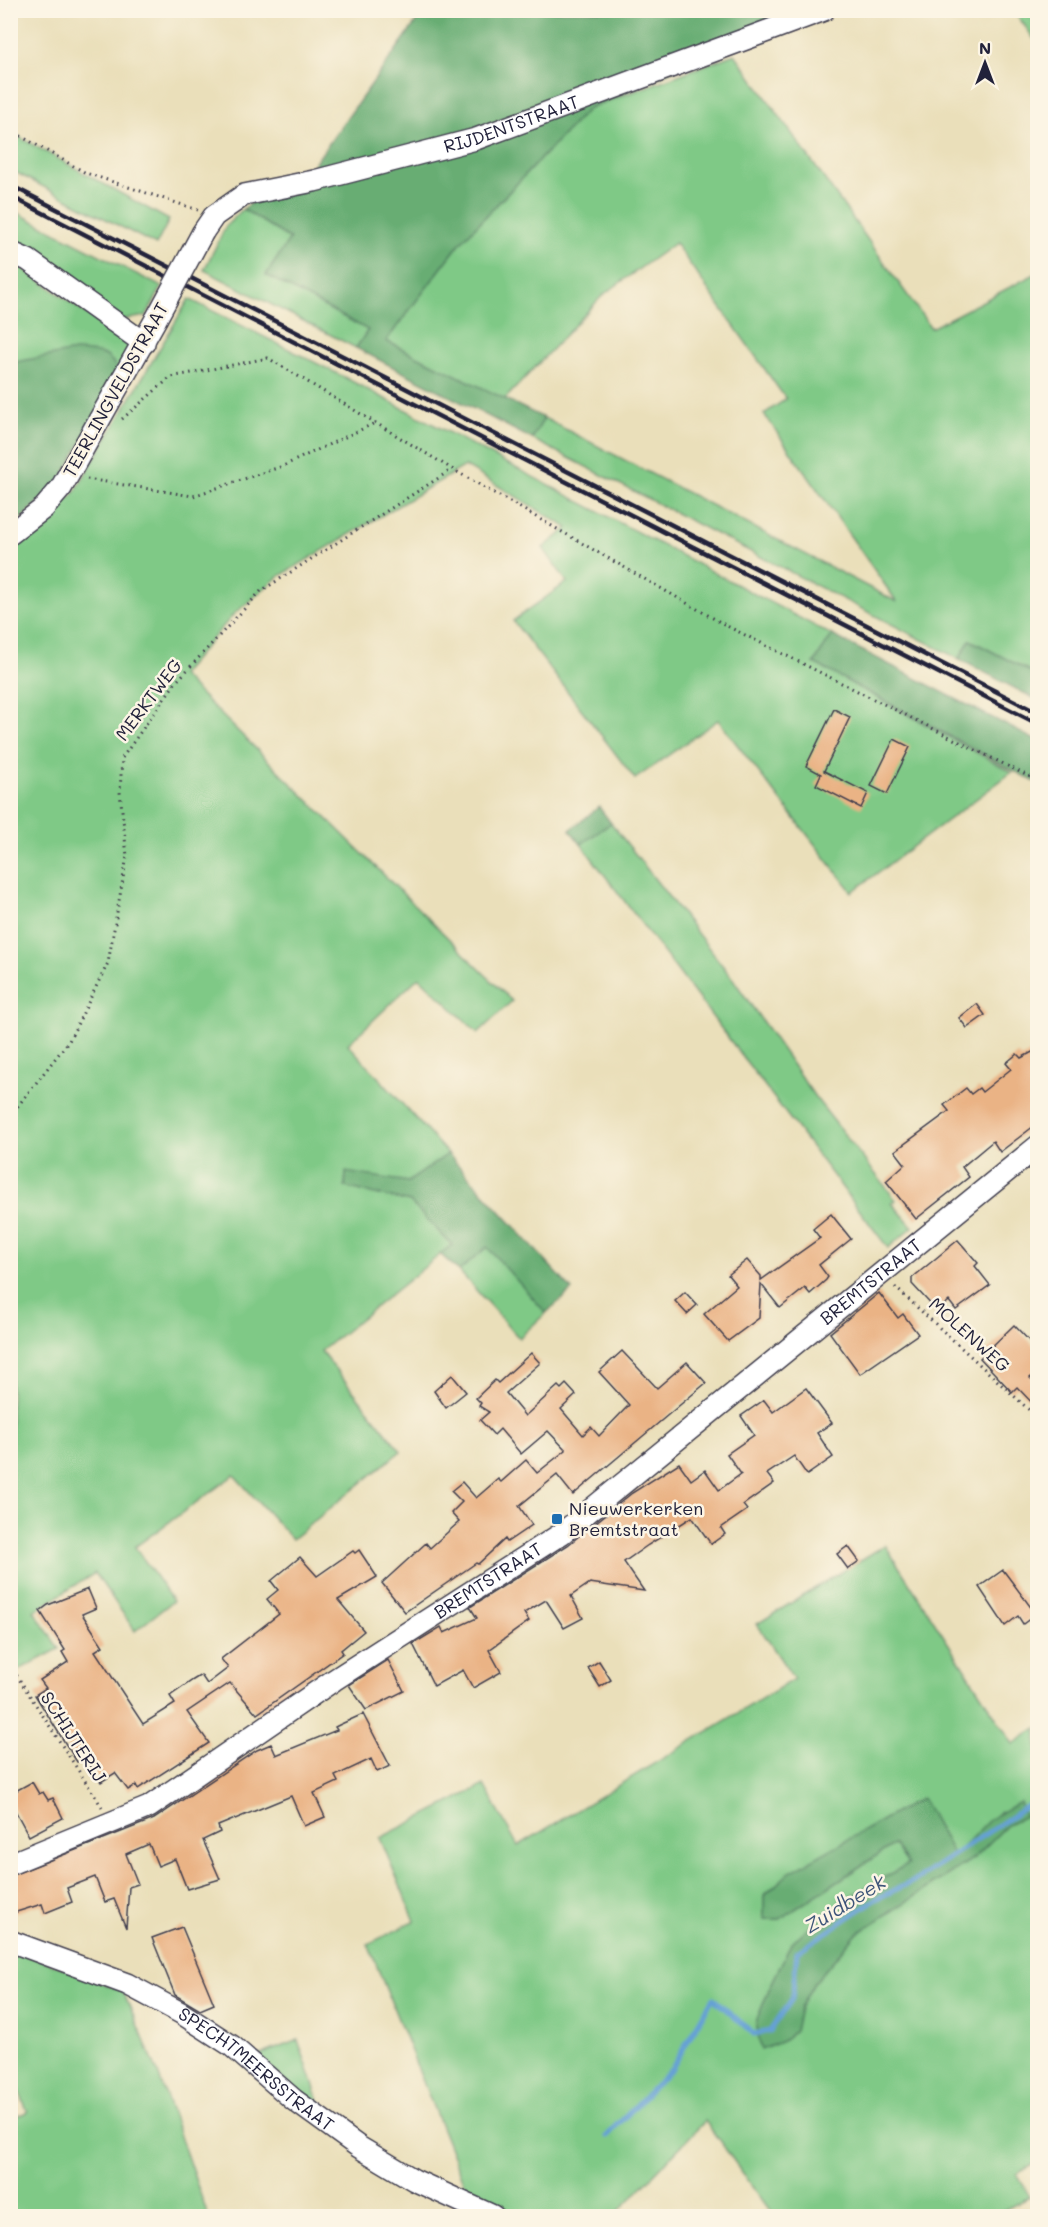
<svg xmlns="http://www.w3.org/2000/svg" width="1048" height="2227" font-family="Mali,sans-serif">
	<rect width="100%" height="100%" fill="#fcf5e5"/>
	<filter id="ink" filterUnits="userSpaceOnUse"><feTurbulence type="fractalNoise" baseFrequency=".0167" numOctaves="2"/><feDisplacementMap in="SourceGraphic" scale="12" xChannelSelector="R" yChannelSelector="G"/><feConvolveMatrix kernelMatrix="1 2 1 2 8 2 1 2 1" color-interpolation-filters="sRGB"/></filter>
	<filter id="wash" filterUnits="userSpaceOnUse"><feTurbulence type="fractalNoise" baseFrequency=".008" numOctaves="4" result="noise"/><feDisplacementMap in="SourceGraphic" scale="24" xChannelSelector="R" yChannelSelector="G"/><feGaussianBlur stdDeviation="1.35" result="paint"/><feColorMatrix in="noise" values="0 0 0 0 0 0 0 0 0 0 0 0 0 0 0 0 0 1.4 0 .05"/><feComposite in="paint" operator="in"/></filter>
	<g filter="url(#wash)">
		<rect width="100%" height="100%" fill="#eadfba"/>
		<g fill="#7fc986" stroke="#507660" stroke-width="1.5" fill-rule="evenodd">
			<polygon points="1014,11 1037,11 1037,43"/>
			<polygon points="735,54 931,328 1037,273 1037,675 970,640 959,659 532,439 544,418 897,602 764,414 786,399 675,243 603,295 505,399 386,341 461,242 589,108"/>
			<polygon points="10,132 169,220 156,245 11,170"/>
			<polygon points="10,209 162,287 146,316 123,320 11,246"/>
			<polygon points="243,209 290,239 266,275 368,330 356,348 204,270 226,226"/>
			<polygon points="10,259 134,348 119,376 11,382"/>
			<polygon points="189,299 342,376 832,635 814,663 1012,772 852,892 718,720 635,779 513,621 567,582 543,548 568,528 465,466 278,577 234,614 181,675 512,1001 478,1033 419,977 348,1044 448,1154 408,1182 346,1173 345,1187 410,1202 452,1245 321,1351 401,1451 292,1539 234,1475 135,1547 173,1601 135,1631 95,1573 34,1611 59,1649 17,1671 11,1671 11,542 73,495"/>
			<polygon points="611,823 733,979 815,1097 896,1200 892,1203 913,1227 888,1248 581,844"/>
			<polygon points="487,1246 546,1313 519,1338 459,1271"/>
			<path d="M885 1545 1013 1744 1037 1728 1038 2166 1035 2163 1017 2174 1030 2197 992 2216H774L705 2121 614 2216H508L470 2199 368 1944 415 1921 380 1838 484 1785 518 1846 794 1679 757 1624ZM922 1798 954 1856 1000 1811 1025 1816 1007 1825 974 1858 856 1934 814 1983 799 2008 756 2022 770 1987 792 1942 842 1901 908 1864 894 1844 780 1919H764V1895L791 1872Z"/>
			<polygon points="11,1948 123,1991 158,2073 208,2216 11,2216 10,2118 28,2112 11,2073"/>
			<polygon points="298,2040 323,2113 255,2057"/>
		</g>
		<g fill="#67ad73" stroke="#446857" stroke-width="1.5">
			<polygon points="424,11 808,11 589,108 461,242 386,341 544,418 532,439 356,348 368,330 266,275 290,239 243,209 253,202 294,192"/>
			<path d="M75 351C99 353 112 350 119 376L56 488 11 527 10 382H13L16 362Z"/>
			<polygon points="832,635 1037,741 1037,783 814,663"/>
			<polygon points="970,640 1037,675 1037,700 959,659"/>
			<polygon points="599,807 611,823 581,844 570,830"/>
			<polygon points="448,1154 572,1290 546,1313 487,1247 459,1271 440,1254 452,1245 410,1202 345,1187 346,1172 408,1182"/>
			<polygon points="922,1798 954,1856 990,1819 1020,1802 1025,1816 1007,1825 974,1858 856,1934 814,1983 800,2008 795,2031 783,2041 761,2050 756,2022 770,1987 792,1942 842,1901 908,1864 894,1844 780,1919 764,1919 764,1896 790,1872"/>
		</g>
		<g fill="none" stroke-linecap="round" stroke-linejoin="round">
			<polyline stroke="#65a0d5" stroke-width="5" points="607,2136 672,2068 713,1998 754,2034 770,2031 792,1999 797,1952 876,1899 916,1880 1038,1799"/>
		</g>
		<g id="blocks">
			<g fill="#eab385">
				<polygon points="834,709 850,717 824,771 868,793 861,808 816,785 821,774 806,766"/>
				<polygon points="894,739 910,747 887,794 871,786"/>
				<polygon points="977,1004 985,1015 967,1028 959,1018"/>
				<polygon points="1038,1049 1038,1123 1000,1152 993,1141 962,1167 969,1177 916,1219 886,1181 905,1164 895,1151 949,1111 944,1105 966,1088 971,1094 979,1088 982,1092 1011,1069 1006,1063 1017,1054 1021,1058"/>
				<polygon points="831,1214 851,1239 819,1265 828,1277 826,1280 810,1294 805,1288 780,1308 761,1284 759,1318 728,1341 704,1314 737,1286 728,1275 747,1260 761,1276 761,1280 820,1238 813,1229"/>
				<polygon points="958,1240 978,1263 975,1266 990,1285 956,1310 949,1301 937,1311 912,1284 912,1278"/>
				<polygon points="685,1292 697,1305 687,1314 675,1301"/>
				<polygon points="879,1293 898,1318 903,1314 918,1334 860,1374 830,1333"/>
				<polygon points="1014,1325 1038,1350 1038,1371 1030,1378 1038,1385 1038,1409 1017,1387 1012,1392 980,1358"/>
				<polygon points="622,1351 657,1388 687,1362 706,1383 573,1495 557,1475 519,1506 532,1525 507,1542 505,1539 478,1564 476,1563 405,1612 382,1583 426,1543 430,1548 459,1522 451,1513 462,1502 451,1491 462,1482 476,1498 498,1479 501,1482 526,1460 537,1473 566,1450 548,1431 521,1454 500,1429 494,1435 480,1420 489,1412 479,1406 481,1403 476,1398 495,1380 498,1383 531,1353 540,1363 506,1393 525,1416 558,1386 561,1389 566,1384 576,1395 561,1409 583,1435 591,1427 599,1436 629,1405 599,1372"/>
				<polygon points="452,1375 466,1392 446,1408 434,1391"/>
				<polygon points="806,1388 832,1423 817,1433 833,1457 807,1475 794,1456 767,1474 774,1483 743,1505 747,1510 721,1528 725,1534 711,1544 692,1517 648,1545 624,1562 644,1591 590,1583 571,1596 583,1618 564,1628 546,1600 524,1613 529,1621 489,1650 501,1672 473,1688 463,1670 434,1686 413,1644 441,1627 444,1633 477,1618 470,1607 568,1545 632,1493 679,1463 691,1480 705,1470 719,1490 741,1474 727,1454 754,1435 741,1416 764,1400 773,1412"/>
				<polygon points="848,1546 859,1561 848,1569 837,1554"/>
				<polygon points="359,1550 377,1577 338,1600 364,1631 341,1650 343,1653 257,1714 230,1683 187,1712 209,1743 138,1789 136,1785 128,1790 115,1773 101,1782 85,1757 77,1762 35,1695 46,1688 40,1680 68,1662 62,1652 65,1650 40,1611 48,1605 88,1589 96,1608 82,1614 103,1646 95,1651 143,1724 175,1704 170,1696 193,1680 201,1675 207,1684 228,1668 221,1659 279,1614 267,1599 278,1590 271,1581 300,1557 317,1576 353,1551 355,1553"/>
				<polygon points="1003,1570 1036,1614 1023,1624 1018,1616 1005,1626 979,1587"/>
				<polygon points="388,1660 404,1691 366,1710 349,1685"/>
				<polygon points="599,1661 611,1680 600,1687 588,1668"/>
				<polygon points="363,1714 390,1766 377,1772 371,1759 335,1776 338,1782 314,1793 325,1817 304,1826 291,1796 218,1826 220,1832 203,1840 220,1879 187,1889 175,1859 158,1866 149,1844 126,1854 138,1884 129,1887 126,1928 114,1899 105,1902 95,1877 67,1888 72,1902 45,1913 42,1904 10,1914 10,1876 154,1819 257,1750 271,1744 276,1755 337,1730 335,1727 339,1725"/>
				<polygon points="32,1782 39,1794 43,1792 48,1800 53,1798 63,1818 29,1836 10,1801 10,1794"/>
				<polygon points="182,1927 214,2004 200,2010 175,1995 152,1938"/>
			</g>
		</g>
	</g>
	<g filter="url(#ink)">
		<use href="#blocks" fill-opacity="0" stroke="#403e4e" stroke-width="1.5"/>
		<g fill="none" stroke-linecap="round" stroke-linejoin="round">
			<g stroke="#403e4e" stroke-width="24">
				<g id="minor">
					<path id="s1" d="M203 232 214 216 244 195 314 181 476 139 824 10"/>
					<polyline points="10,252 28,260 144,343"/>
					<polyline points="10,534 44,508 61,488 156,319"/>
					<path id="s2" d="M10 1864 149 1807 334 1680 561 1534 1038 1146"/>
					<path id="s3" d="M10 1941 127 1984 181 2013 232 2046 294 2100 359 2147 414 2180 493 2216"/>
				</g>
			</g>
			<g stroke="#403e4e" stroke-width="3" stroke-dasharray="1.5 4.5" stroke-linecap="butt">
				<polyline points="10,130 86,173 198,210"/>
				<polyline points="122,419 171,377 268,358 452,469 727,626 1038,781"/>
				<polyline points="87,479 193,496 283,466 375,423"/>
				<polyline points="10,1116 69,1041 108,963 127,856 120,792 122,758 176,682 261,591 451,470"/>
				<polyline points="895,1287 1038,1418"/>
				<polyline points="10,1665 102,1807"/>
			</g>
			<use href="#minor" stroke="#fff" stroke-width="21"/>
			<g stroke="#22223b" stroke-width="4.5">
				<polyline points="10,185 1038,713"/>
				<polyline points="10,196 1038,724"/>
			</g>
			<g stroke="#403e4e" stroke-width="24" stroke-linecap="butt">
				<polyline id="minor-bridge" points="156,319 203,232"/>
			</g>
			<use href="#minor-bridge" stroke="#fff" stroke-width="21"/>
		</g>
	</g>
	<rect fill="#1f6fb2" stroke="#fcf5e5" stroke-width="2" x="551" y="1513" width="12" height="12" rx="3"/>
	<g text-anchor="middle" stroke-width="5" stroke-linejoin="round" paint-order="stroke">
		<g font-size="18" fill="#22223b" stroke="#fcf5e5">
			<text dy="6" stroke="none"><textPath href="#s1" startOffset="333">RIJDENTSTRAAT</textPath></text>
			<text transform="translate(116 390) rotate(-61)" y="6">TEERLINGVELDSTRAAT</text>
			<text transform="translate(149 700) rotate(-53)" y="6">MERKTWEG</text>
			<text dy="6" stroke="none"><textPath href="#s2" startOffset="1044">BREMTSTRAAT</textPath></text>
			<text transform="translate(969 1335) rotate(42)" y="6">MOLENWEG</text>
			<text dy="6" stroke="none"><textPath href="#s2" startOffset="558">BREMTSTRAAT</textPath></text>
			<text transform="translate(73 1737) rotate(57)" y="6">SCHIJTERIJ</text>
			<text dy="6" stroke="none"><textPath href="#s3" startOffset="280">SPECHTMEERSSTRAAT</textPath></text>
		</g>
		<g font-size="18" fill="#22223b" stroke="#fcf5e5" text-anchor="start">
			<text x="569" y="1515">Nieuwerkerken<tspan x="569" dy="21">Bremtstraat</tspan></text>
		</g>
		<g font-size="20" font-style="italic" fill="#3d5479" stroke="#fcf5e5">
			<text transform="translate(845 1904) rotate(-32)" y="7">Zuidbeek</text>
		</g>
	</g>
	<rect width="1048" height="2227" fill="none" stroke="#fcf5e5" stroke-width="36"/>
	<g transform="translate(985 63)" stroke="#fcf5e5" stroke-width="4.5" paint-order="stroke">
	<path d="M0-4.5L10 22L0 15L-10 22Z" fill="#22223b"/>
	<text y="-9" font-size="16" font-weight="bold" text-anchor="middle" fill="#22223b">N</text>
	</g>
</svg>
